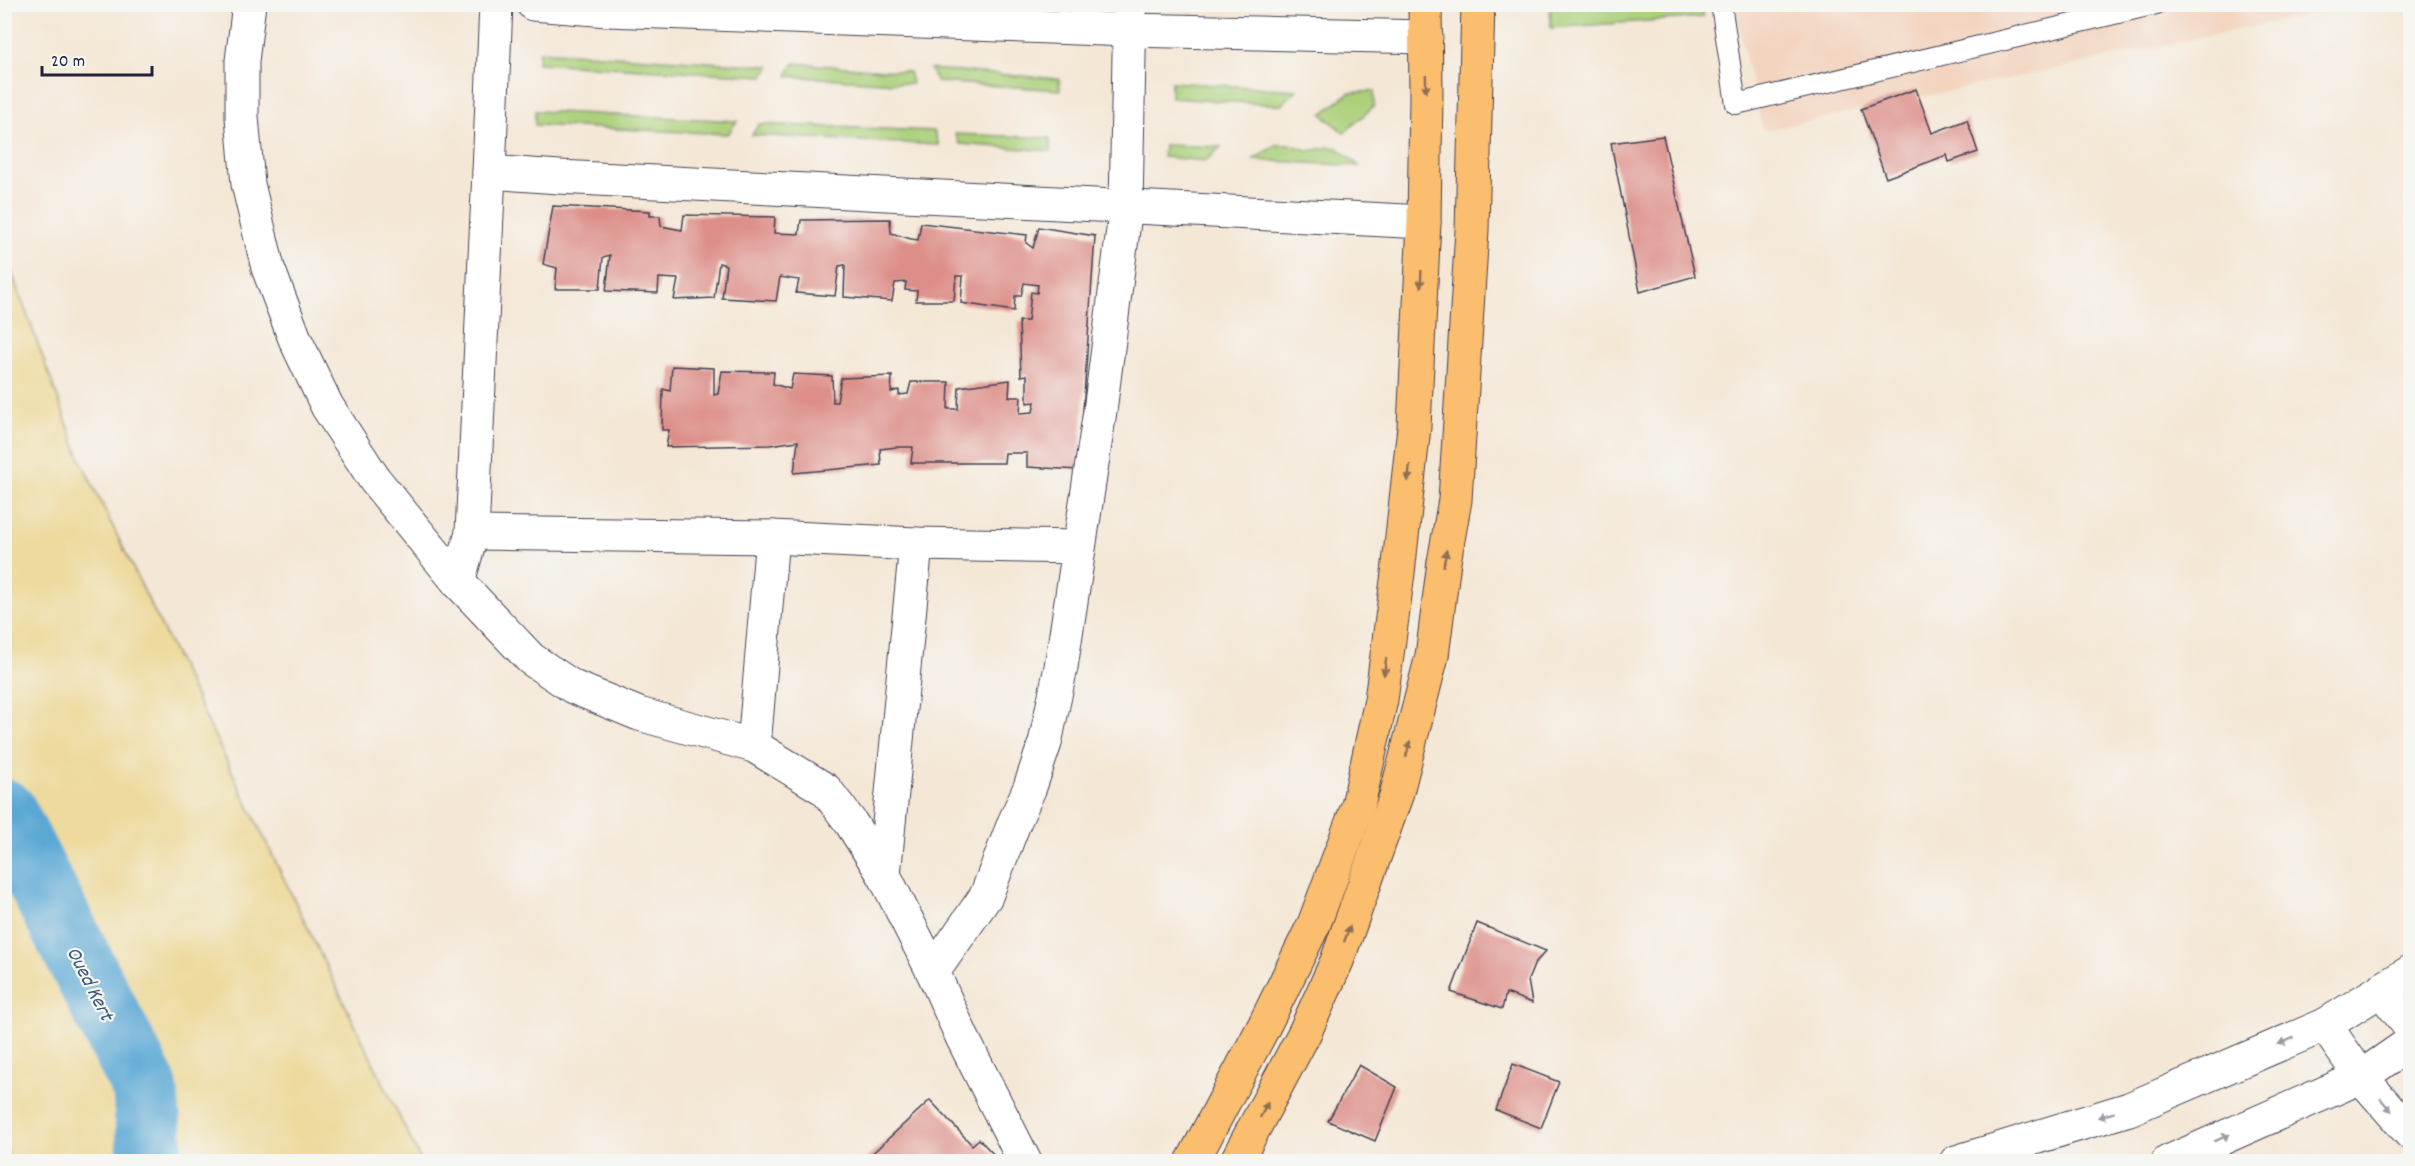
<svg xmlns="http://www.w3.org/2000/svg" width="2415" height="1166" font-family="Dekko,sans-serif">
	<rect width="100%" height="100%" fill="#f6f6f2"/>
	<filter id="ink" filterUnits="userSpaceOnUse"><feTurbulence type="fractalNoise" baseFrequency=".0167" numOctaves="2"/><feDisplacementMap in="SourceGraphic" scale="12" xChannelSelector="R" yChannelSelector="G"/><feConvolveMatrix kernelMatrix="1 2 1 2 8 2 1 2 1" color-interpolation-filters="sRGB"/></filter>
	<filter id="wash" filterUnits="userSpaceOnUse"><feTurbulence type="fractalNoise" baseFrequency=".008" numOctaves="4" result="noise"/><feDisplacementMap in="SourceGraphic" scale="24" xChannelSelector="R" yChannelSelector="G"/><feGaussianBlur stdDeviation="1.35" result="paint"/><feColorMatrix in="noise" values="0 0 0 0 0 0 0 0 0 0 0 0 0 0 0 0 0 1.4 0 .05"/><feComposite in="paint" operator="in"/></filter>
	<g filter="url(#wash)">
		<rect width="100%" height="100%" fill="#f4e7d6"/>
		<polygon fill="#f3d4bf" points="1733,4 2354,5 1763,131"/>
		<g fill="#acd07a" stroke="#67795a" stroke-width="1.5">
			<polygon points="1550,5 1700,5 1703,17 1551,28"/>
			<polygon points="539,51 770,66 763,76 538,63"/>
			<polygon points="794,63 909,72 912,84 787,76"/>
			<polygon points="930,69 1059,79 1060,90 937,82"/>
			<polygon points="1171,82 1297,90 1281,105 1171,98"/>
			<polygon points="1374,91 1374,106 1344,133 1322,114 1349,93"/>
			<polygon points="535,111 737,121 728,134 535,125"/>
			<polygon points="759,124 934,131 939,145 752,135"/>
			<polygon points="955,134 1050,138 1051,151 960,144"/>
			<polygon points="1164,145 1221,147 1205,161 1163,157"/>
			<polygon points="1276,145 1292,145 1309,151 1329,147 1338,148 1359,166 1253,160"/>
		</g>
		<polygon fill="#eeda9e" stroke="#887e6c" stroke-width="1.5" points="5,255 81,461 421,1161 11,1161 4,1145"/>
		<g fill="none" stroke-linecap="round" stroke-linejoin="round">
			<polyline stroke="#5ca8d5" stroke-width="66" points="4,812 145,1088 151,1162"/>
		</g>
		<g id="blocks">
			<g fill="#dd8e88">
				<polygon points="1916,89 1932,133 1967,120 1978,152 1949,162 1947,155 1886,178 1861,109"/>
				<polygon points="1663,136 1695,276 1640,292 1611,143"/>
				<polygon points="553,206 650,211 650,216 660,216 661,226 682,230 684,215 775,217 774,233 799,234 801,220 890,219 891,233 911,239 918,240 921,223 1027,235 1026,243 1033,248 1039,227 1095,236 1079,470 1027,467 1027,453 1005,453 1004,463 911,463 913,447 897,447 880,449 881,465 794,473 798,441 770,445 666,447 669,430 662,430 663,389 670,391 672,366 714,368 714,395 718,394 722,371 774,372 773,384 790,389 793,374 832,376 833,402 837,402 841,378 892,376 891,392 899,390 899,395 908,394 911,382 949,382 948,409 958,409 959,387 1010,380 1009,397 1021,397 1020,413 1033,412 1035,402 1027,403 1027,375 1021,376 1019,321 1028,321 1031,292 1037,293 1038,285 1024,283 1021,296 1015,296 1014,311 961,303 963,276 956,276 954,301 916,301 917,291 905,290 906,282 895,283 892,301 844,297 845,265 839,266 835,296 796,293 799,280 780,277 776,301 722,298 726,265 719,263 714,298 674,300 678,279 659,278 658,293 606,291 610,255 603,257 600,289 555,289 557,268 543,264"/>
				<polygon points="1477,923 1546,951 1535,963 1528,980 1532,1003 1506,993 1502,1009 1451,992"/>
				<polygon points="1513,1064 1559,1082 1541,1128 1496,1110"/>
				<polygon points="1359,1065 1397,1087 1375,1141 1328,1121"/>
				<polygon points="930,1100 972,1145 979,1139 1000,1161 864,1161"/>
			</g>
		</g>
	</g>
	<g filter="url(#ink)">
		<use href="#blocks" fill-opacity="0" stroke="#424052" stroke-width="1.5"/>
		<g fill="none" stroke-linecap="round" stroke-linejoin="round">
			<g stroke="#424052" stroke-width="22">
				<polyline id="lane" points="1721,4 1736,104 2156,4"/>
			</g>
			<g stroke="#424052" stroke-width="35">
				<g id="street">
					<polyline points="249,4 242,61 242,117 248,184 268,268 295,339 327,406 375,480 458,582 531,659 573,687 639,714 754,746 826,790 851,823 884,875 933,972 962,1037 1025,1162"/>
					<polyline points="533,4 608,10 1129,30 1426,37"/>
					<polyline points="489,172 496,4"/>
					<polyline points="472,533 772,537 916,544 1079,547"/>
					<polyline points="458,582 472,533 489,172 559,177 1424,222"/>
					<polyline points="754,746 772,537"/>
					<polyline points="884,875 916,544"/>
					<polyline points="933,972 986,896 1014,823 1030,787 1045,743 1061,667 1100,411 1126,206 1130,4"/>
					<polyline points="2381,990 2410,1027"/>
					<polyline points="2325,1025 2361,1077 2410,1133"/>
					<polyline points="1956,1162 2129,1109 2325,1025 2410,972"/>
					<polyline points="2168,1162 2361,1077 2410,1043"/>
				</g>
			</g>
			<g stroke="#424052" stroke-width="35">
				<g id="primary">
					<polyline points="1192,1162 1264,1026 1314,924 1358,806 1381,700 1398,573 1414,427 1424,222 1426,95 1425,4"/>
					<polyline points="1236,1162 1305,1032 1337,961 1396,796 1432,656 1444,562 1455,500 1472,230 1478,4"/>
				</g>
			</g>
			<use href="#lane" stroke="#fff" stroke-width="20"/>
			<use href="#street" stroke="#fff" stroke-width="33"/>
			<use href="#primary" stroke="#fbbd6e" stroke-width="33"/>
		</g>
		<defs><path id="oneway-solid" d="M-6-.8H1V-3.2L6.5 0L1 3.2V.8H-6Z" transform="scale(1.5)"/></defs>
		<g fill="#8e7054">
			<use href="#oneway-solid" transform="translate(1426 84) rotate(89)"/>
			<use href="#oneway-solid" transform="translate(1421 279) rotate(93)"/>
			<use href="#oneway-solid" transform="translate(1409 473) rotate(96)"/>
			<use href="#oneway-solid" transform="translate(1445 558) rotate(-80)"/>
			<use href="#oneway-solid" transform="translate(1385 667) rotate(98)"/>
			<use href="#oneway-solid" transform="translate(1408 749) rotate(-76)"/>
			<use href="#oneway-solid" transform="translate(1347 934) rotate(-70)"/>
			<use href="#oneway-solid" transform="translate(1264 1110) rotate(-63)"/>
		</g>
		<g fill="#9c9ca7">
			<use href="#oneway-solid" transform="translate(2286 1041) rotate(157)"/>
			<use href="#oneway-solid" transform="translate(2386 1105) rotate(48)"/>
			<use href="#oneway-solid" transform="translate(2106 1115) rotate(163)"/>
			<use href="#oneway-solid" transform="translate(2222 1138) rotate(-24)"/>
		</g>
	</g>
	<g text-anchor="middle" stroke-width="4.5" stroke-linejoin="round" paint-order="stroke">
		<g font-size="21" font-style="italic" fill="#395879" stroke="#f6f6f2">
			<text transform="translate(91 983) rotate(63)" y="7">Oued Kert</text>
		</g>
	</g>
	<rect width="2415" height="1166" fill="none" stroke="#f6f6f2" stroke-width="24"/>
	<path d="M42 66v9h110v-9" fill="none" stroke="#22223b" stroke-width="3"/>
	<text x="51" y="66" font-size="18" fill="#22223b" stroke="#f6f6f2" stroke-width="4.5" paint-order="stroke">20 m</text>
</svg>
